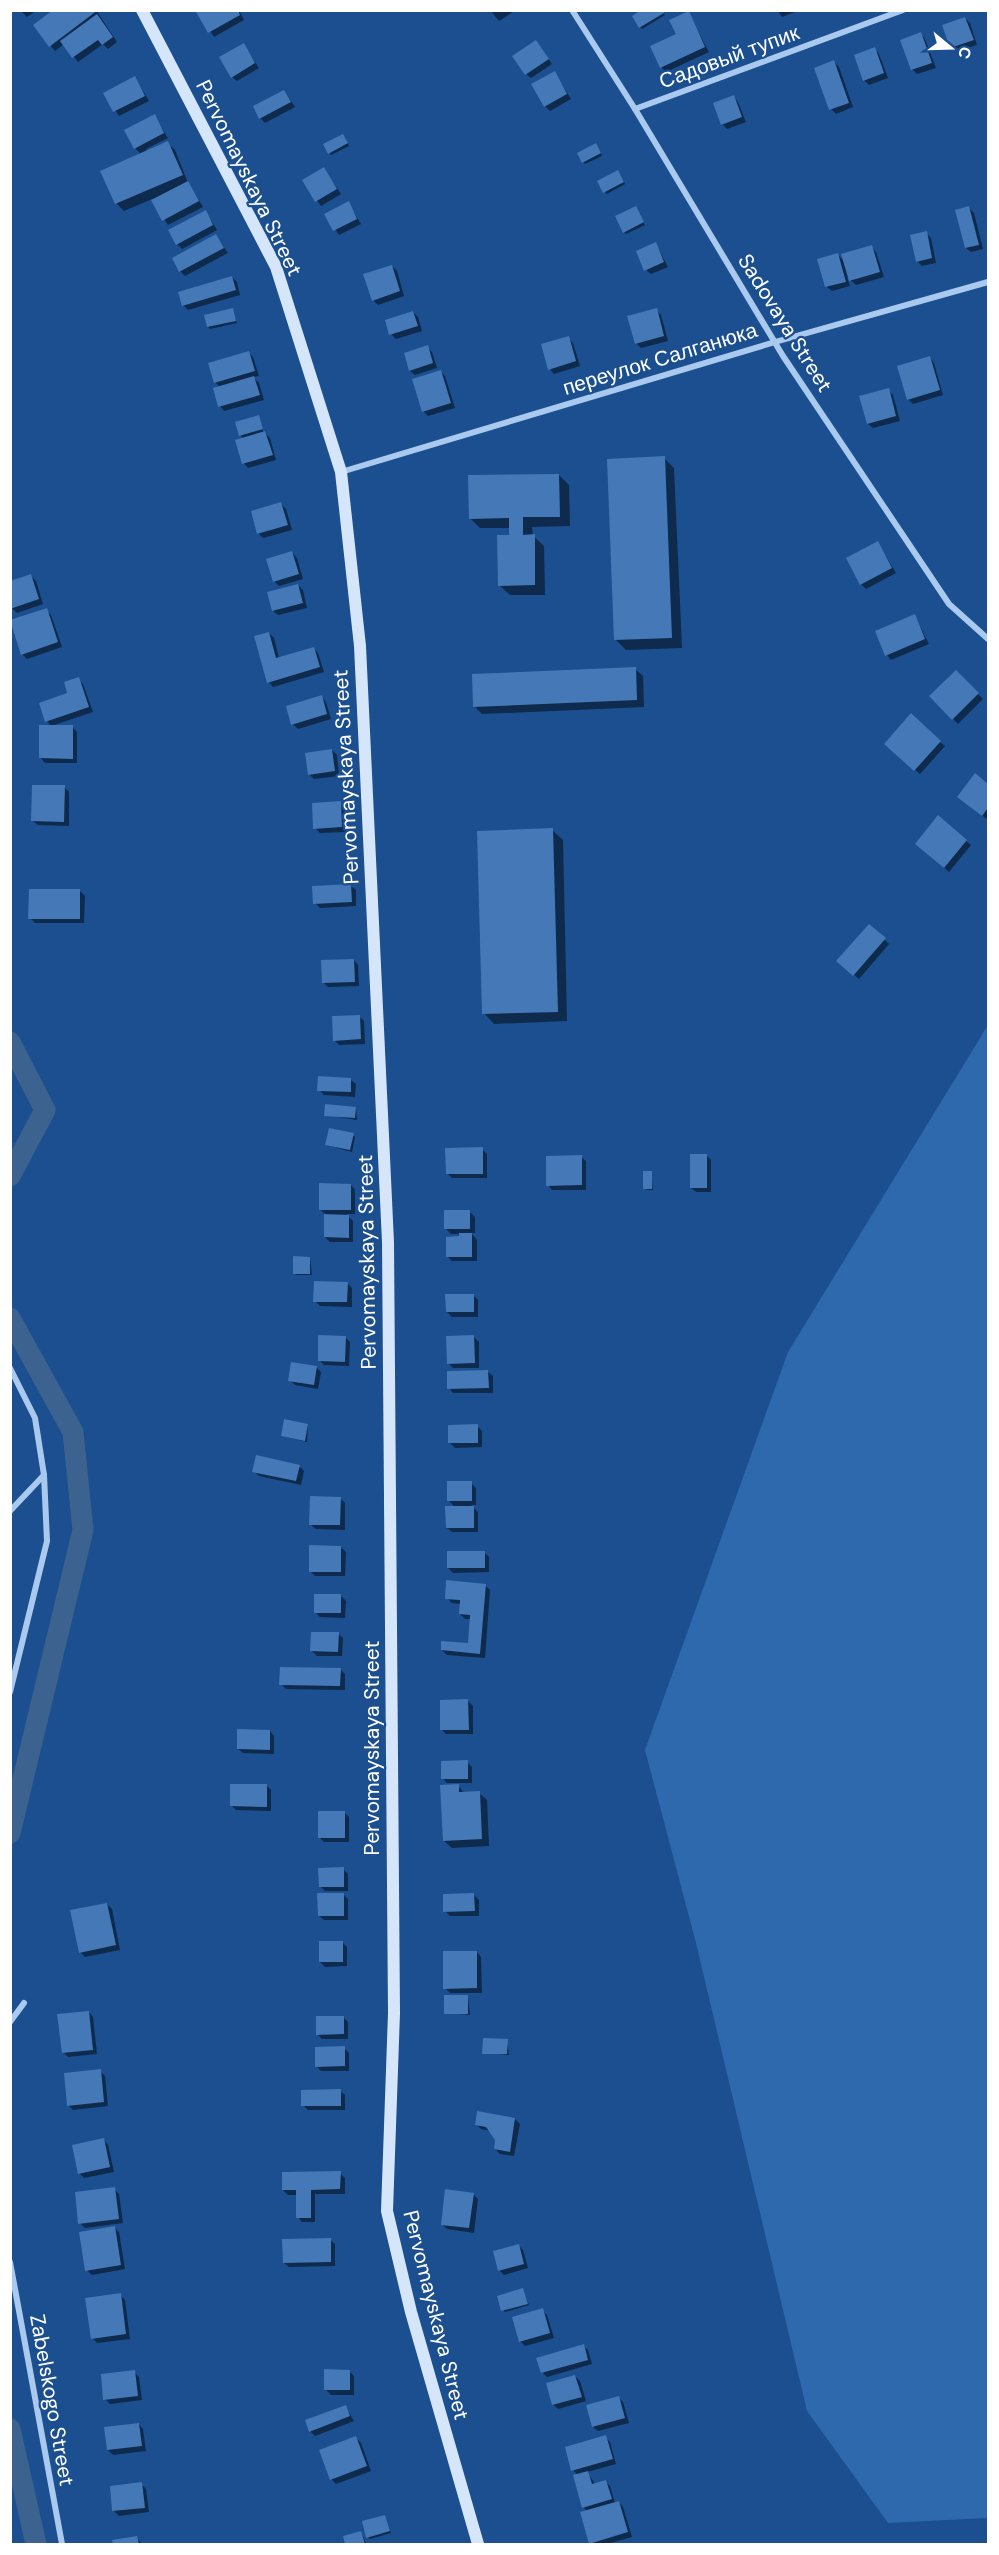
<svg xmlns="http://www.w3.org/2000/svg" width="999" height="2555" font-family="'DM Sans',sans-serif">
	<rect width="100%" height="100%" fill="#1b4f8f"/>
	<polygon fill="#2e69ad" points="988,1025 988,2518 888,2523 807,2411 696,1943 645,1750 788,1352"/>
	<g fill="#0007">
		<polygon points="20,10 37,10 27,17"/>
		<polygon points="96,10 117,42 108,49 103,44 78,62 64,44 55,51 35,26"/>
		<polygon points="197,10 239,10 244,20 214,37"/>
		<polygon points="490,10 516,10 499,21"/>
		<polygon points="662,10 665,15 642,29 640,27"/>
		<polygon points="777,10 800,10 782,17"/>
		<polygon points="688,13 709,52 666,72 661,67"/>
		<polygon points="965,18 970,23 977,45 956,52 952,48 944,26"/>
		<polygon points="921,34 925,39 936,68 917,74 912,69"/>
		<polygon points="536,42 552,64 531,78 526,74"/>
		<polygon points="243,44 259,68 237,81 232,77"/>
		<polygon points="875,49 879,54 888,78 869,85 864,80"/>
		<polygon points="834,62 839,67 853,107 836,114 831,109"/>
		<polygon points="554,72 571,99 550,111 545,106"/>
		<polygon points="135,78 149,101 119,116 105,94"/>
		<polygon points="284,91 295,107 265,123 260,118"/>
		<polygon points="734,97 738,102 746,122 727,129 722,124"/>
		<polygon points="154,116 168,138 146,149 147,152 167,143 175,150 188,183 203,207 168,225 152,199 124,211 117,204 102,171 141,154 135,148"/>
		<polygon points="345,138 349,146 331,155 329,153"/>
		<polygon points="598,147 602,156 585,164 583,162"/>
		<polygon points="324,169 341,194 321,206 304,181"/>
		<polygon points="620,174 625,184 607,194 605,192"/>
		<polygon points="348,203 361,224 339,235 326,214"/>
		<polygon points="969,208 974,213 983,249 971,252 966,248"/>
		<polygon points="637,210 645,225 626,234 624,232"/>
		<polygon points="206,212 217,230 182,249 177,244"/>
		<polygon points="926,233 931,238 936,263 922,266 917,261"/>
		<polygon points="216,236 228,253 185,276 180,271"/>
		<polygon points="656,244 668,267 651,274 646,270"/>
		<polygon points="871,247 876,252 884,277 856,285 847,277 850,286 832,291 827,287 838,255 846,263"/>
		<polygon points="392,266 397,271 404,296 378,305 373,300"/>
		<polygon points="232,277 237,282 240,295 188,310 183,305"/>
		<polygon points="232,310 237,323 210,329 208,327"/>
		<polygon points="656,310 661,315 668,341 641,348 636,343"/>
		<polygon points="413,312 418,317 422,331 396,339 391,334"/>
		<polygon points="568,338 573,343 580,366 554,374 550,369"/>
		<polygon points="427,347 432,352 437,368 415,375 410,371 405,354"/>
		<polygon points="249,353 253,357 259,376 253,377 259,383 264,400 224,411 220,406 220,387 215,382"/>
		<polygon points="930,358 934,363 943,395 913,404 908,399"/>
		<polygon points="440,371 445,376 455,408 428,416 423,411"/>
		<polygon points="888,390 893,395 900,421 873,428 868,424"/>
		<polygon points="259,417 263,431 270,438 276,460 248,468 244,463 244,439 240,435"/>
		<polygon points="664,458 674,468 682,648 626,650 616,640"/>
		<polygon points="559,475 569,485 570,526 532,527 533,536 544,546 545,595 510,595 499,585 511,528 480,528 470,518"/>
		<polygon points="281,504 286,509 292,530 263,538 258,533"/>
		<polygon points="878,543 896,573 866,589 861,584"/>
		<polygon points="292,553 297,558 303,579 279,586 274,581"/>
		<polygon points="31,576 36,581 43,604 17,613 12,608"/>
		<polygon points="298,585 303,590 307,608 278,615 273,611"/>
		<polygon points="46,610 51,615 62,647 27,659 22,654"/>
		<polygon points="914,615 929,644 891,660 887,655"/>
		<polygon points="269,633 274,638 279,658 314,649 318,653 324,672 273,687 269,682"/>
		<polygon points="635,669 643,676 644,707 482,714 474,706"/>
		<polygon points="956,672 983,699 958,724 931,696"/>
		<polygon points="78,679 83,684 93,712 51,726 47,721"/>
		<polygon points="322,697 326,702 331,719 298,729 293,724"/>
		<polygon points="72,727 77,732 77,763 45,763 41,758"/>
		<polygon points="940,742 945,746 920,774 891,748"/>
		<polygon points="332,750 337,755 339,776 314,779 309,774"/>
		<polygon points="976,776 988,786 988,820 964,801"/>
		<polygon points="64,787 69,792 69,826 38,825 33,821"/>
		<polygon points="340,803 345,808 346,832 320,833 315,828"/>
		<polygon points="552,830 563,840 567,1021 494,1024 484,1013"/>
		<polygon points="966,841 971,845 949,872 921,848"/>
		<polygon points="351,886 356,890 356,906 320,908 315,903"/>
		<polygon points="80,891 85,896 84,923 35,923 30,918"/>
		<polygon points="885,940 889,944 859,979 843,965"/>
		<polygon points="354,960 358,965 359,986 328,987 323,982"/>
		<polygon points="359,1016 364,1021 365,1044 339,1045 334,1040"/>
		<polygon points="351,1080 356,1084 355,1097 324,1095 319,1090"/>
		<polygon points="356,1108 357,1120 325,1115"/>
		<polygon points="353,1135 355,1137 352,1152 327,1145"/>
		<polygon points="482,1149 487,1154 487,1178 452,1178 447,1173"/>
		<polygon points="706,1155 711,1160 711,1192 696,1192 691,1188"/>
		<polygon points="581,1157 586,1161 586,1190 552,1190 548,1185"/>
		<polygon points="651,1173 653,1190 647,1190 645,1188"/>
		<polygon points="351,1185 355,1190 355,1214 346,1214 353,1221 353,1242 330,1242 325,1237 326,1215 320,1209"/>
		<polygon points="470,1212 475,1217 475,1233 471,1233 477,1240 477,1261 452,1261 448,1257 464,1234 451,1234 446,1229"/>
		<polygon points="310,1258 312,1275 296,1275 294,1273"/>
		<polygon points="347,1283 352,1288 352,1307 320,1306 315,1301"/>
		<polygon points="473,1295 478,1300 478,1317 452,1317 447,1312"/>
		<polygon points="345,1337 350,1342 349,1366 324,1365 319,1360"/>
		<polygon points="474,1337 479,1342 479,1368 453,1368 448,1363"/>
		<polygon points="316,1367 321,1372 318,1389 295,1385 290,1380"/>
		<polygon points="488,1372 493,1376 493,1393 453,1393 449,1388"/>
		<polygon points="308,1425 307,1442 283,1436"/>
		<polygon points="477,1426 482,1431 482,1447 455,1448 450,1443"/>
		<polygon points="299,1466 304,1471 301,1485 259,1476 254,1471"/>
		<polygon points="471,1483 476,1488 476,1505 471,1505 478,1512 478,1532 452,1532 447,1528 456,1508 448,1500"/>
		<polygon points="340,1498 345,1503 345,1530 316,1529 311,1525"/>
		<polygon points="341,1547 346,1552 345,1576 315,1576 310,1571"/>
		<polygon points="484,1552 489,1557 489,1572 453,1573 448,1568"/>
		<polygon points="485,1585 490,1590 485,1658 447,1655 442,1650 469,1644 472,1619 465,1619 460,1614 461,1604 452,1603 447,1598"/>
		<polygon points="341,1596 346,1601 345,1618 320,1617 315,1612"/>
		<polygon points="338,1634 343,1638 342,1656 317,1656 312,1651"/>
		<polygon points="340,1669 345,1674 345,1690 286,1689 281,1684"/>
		<polygon points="468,1701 473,1706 473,1734 446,1734 442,1730"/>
		<polygon points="270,1731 274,1736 274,1754 243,1753 238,1749"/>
		<polygon points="467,1762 472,1767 472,1783 447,1783 442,1778"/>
		<polygon points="267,1786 271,1790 271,1811 236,1810 231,1805"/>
		<polygon points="458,1786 466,1794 479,1793 487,1800 489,1846 452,1848 444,1841"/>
		<polygon points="344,1812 349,1817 349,1842 324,1842 319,1837"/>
		<polygon points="343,1869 348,1874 348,1891 325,1891 320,1886"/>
		<polygon points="343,1894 348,1899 348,1920 324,1920 319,1916"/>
		<polygon points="474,1895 479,1900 479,1916 450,1916 445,1911"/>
		<polygon points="107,1904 112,1909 120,1950 85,1957 80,1952"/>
		<polygon points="342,1942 347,1947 347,1966 325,1967 320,1962"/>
		<polygon points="477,1952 481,1957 482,1993 450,1993 445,1988"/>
		<polygon points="468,1997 470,2015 446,2013"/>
		<polygon points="89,2012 93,2017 97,2054 68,2057 63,2052"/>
		<polygon points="343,2017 348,2022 348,2039 322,2039 317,2034"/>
		<polygon points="507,2040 509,2055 484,2053"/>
		<polygon points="344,2048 349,2053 349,2071 321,2071 316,2066"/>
		<polygon points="100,2071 105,2076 108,2106 73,2110 68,2105"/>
		<polygon points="340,2091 345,2095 345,2110 308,2110 303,2105"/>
		<polygon points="515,2119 520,2124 514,2156 500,2154 495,2149 497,2140 491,2131 481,2129 477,2125"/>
		<polygon points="104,2140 108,2145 114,2172 84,2178 79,2173"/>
		<polygon points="340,2173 345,2178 345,2194 315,2194 315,2222 302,2222 298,2217 298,2195 288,2195 283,2190"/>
		<polygon points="114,2189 119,2194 123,2223 85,2228 80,2223"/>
		<polygon points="473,2194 478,2199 474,2233 447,2229 442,2224"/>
		<polygon points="115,2228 119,2232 125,2269 92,2275 87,2270"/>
		<polygon points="330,2240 335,2244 335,2266 289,2267 284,2263"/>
		<polygon points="518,2245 523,2250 528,2268 504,2275 499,2270"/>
		<polygon points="523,2290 529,2305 505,2312 503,2310"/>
		<polygon points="120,2295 125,2300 130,2339 97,2343 92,2338"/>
		<polygon points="542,2310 547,2315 554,2338 525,2346 520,2341"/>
		<polygon points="583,2346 588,2350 592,2364 547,2377 542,2372"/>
		<polygon points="349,2371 354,2376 354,2395 331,2395 326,2390"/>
		<polygon points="134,2372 139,2377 142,2400 110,2404 105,2399"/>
		<polygon points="575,2376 580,2381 586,2401 558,2409 553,2404"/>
		<polygon points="618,2397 623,2402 629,2423 598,2431 593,2427"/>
		<polygon points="346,2407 354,2421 315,2436 310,2431"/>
		<polygon points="139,2424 143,2429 146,2451 113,2455 108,2450"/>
		<polygon points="605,2437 610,2442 616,2464 587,2472 595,2484 605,2481 610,2486 615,2503 619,2502 623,2507 632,2537 607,2544 592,2544 587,2511 583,2507 578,2475 573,2470"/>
		<polygon points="356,2438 361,2443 371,2471 336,2484 331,2479"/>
		<polygon points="141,2484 146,2489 149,2512 119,2516 114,2511"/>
		<polygon points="385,2517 391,2533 370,2539 368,2537"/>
		<polygon points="360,2532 367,2544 347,2544 345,2537"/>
		<polygon points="136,2537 142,2544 115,2544 114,2542"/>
	</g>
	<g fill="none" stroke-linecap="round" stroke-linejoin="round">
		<g stroke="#3c6290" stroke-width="21">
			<polyline points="10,1042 45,1110 10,1176"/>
			<polyline points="10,1318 73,1432 83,1530 10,1833"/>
			<polyline points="10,2429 36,2544"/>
		</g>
	</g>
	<g fill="#4478b7">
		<polygon points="53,10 98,10 49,47 33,25"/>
		<polygon points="195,10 238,10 240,15 208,33"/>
		<polygon points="641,10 663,10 664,13 639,28 632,16"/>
		<polygon points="689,11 705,47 660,68 650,46 676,34 669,20"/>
		<polygon points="97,14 113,37 102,45 98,40 72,58 60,41"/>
		<polygon points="965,17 974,40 950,48 942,25"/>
		<polygon points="921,32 932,63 911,70 900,40"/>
		<polygon points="536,40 549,59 525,75 512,56"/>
		<polygon points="244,43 255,63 231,78 219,57"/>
		<polygon points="875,47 884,73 863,81 854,55"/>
		<polygon points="834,60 849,103 829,110 814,68"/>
		<polygon points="555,71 567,94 544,107 531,84"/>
		<polygon points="135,76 145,96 113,112 103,93"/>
		<polygon points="284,90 291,102 259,119 253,106"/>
		<polygon points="734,95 742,117 721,125 713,103"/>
		<polygon points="155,114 164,133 134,149 124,130"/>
		<polygon points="343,134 348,143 328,154 323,144"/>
		<polygon points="168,141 183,175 115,204 100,171"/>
		<polygon points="596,143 601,153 582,163 577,153"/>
		<polygon points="324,167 337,189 315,202 302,180"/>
		<polygon points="618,170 624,182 603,193 597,181"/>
		<polygon points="188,181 199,201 162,221 151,200"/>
		<polygon points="349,201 357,219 333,231 324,214"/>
		<polygon points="636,206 644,222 623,233 615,216"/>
		<polygon points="969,206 979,245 965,248 955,210"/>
		<polygon points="206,210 213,225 176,245 168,230"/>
		<polygon points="927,231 932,258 916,262 910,235"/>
		<polygon points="216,234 224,248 179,272 172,258"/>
		<polygon points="656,242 664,262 644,271 636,251"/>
		<polygon points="872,245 880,272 849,281 841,254"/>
		<polygon points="838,253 846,282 825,287 817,259"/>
		<polygon points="392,265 400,291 372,301 363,274"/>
		<polygon points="232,276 236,290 182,306 178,292"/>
		<polygon points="233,308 236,321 207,327 204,315"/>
		<polygon points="657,308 664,336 635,344 627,316"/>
		<polygon points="413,311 418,326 389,335 385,320"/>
		<polygon points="569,336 576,361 548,370 541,344"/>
		<polygon points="428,345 433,363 409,371 404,353"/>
		<polygon points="249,351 255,371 214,383 208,363"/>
		<polygon points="930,356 940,390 907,400 897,366"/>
		<polygon points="441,370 451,403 422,412 412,379"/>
		<polygon points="254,376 260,395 218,407 213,388"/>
		<polygon points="889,388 896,416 867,424 859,396"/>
		<polygon points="259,415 263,429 239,436 235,422"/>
		<polygon points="265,431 273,455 242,464 235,440"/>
		<polygon points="665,456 672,638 614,640 607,459"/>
		<polygon points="559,474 560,517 523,517 523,535 535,534 535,585 498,586 497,535 509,535 509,518 469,519 468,475"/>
		<polygon points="281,502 288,525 257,534 251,511"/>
		<polygon points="878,541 892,568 860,585 846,558"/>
		<polygon points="292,551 299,574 273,582 266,559"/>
		<polygon points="31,574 39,599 10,609 10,581"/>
		<polygon points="298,584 303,603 272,611 267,592"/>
		<polygon points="47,608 58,642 21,655 10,620"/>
		<polygon points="915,614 925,639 885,656 875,631"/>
		<polygon points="269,632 276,658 314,647 320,667 267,683 254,636"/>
		<polygon points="636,667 637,700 473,707 472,674"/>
		<polygon points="956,670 979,693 952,720 929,696"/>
		<polygon points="79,677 89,707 45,722 39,703 67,693 64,682"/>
		<polygon points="322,695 327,714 291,725 286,706"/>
		<polygon points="911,713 941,741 914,771 884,744"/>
		<polygon points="39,725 73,725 73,759 39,758"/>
		<polygon points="332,749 335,771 308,775 305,753"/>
		<polygon points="975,773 988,784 988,808 982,816 957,797"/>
		<polygon points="32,785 65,785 64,822 31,821"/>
		<polygon points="341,801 342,827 313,829 312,803"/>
		<polygon points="938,815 967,840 944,868 915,844"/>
		<polygon points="553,828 558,1012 482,1014 477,831"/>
		<polygon points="351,884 352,902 313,904 312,886"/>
		<polygon points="29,889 80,889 80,919 28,919"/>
		<polygon points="869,924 886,938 853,976 836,961"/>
		<polygon points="354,959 355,982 322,983 321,960"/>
		<polygon points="360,1015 361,1039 333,1041 332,1016"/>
		<polygon points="318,1076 351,1078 351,1092 317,1091"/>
		<polygon points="325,1104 356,1107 355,1118 324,1116"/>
		<polygon points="329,1128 354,1133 350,1150 325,1145"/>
		<polygon points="483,1147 483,1174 446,1174 445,1148"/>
		<rect x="690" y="1154" width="17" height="34"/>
		<polygon points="582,1155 582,1185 546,1186 546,1156"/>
		<rect x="643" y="1171" width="9" height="18"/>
		<polygon points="319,1183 351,1184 351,1210 319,1210"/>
		<rect x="444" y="1210" width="26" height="19"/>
		<polygon points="324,1214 349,1215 349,1238 324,1237"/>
		<polygon points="459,1233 472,1233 472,1257 446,1257 446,1237 459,1236"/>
		<polygon points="293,1256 310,1257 310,1274 293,1274"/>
		<polygon points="314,1281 348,1282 347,1302 313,1302"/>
		<polygon points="445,1294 474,1294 474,1312 446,1312"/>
		<polygon points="318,1335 346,1336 345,1362 318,1361"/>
		<polygon points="474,1335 475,1363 447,1364 446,1336"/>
		<polygon points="291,1362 317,1366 314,1385 288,1381"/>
		<polygon points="488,1370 489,1388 447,1389 447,1371"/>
		<polygon points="284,1419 308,1424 305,1441 281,1436"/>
		<polygon points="478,1424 478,1443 448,1443 448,1425"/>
		<polygon points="256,1455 300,1465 296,1481 252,1472"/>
		<rect x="447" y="1481" width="25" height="20"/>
		<polygon points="310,1496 341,1497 340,1525 309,1525"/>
		<polygon points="445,1506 474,1506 474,1528 446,1528"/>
		<polygon points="309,1545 341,1546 341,1572 309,1572"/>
		<rect x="447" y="1551" width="38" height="17"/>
		<polygon points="446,1580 486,1584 480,1654 441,1650 441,1641 468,1643 470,1615 459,1614 460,1600 445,1599"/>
		<rect x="314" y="1594" width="27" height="19"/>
		<polygon points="311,1632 339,1632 338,1652 310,1651"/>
		<polygon points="280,1667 341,1668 340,1686 279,1685"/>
		<polygon points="468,1699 469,1730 440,1730 440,1700"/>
		<polygon points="237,1729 270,1730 270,1750 237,1749"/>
		<polygon points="468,1760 468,1779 441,1779 441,1761"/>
		<polygon points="230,1784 267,1784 267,1807 230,1806"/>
		<polygon points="459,1784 459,1792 480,1791 482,1839 443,1841 440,1785"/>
		<rect x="318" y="1811" width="27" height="27"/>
		<polygon points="344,1867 344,1887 319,1887 318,1868"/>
		<polygon points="317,1893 344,1893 344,1916 318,1916"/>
		<polygon points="474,1893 475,1911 443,1912 443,1894"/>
		<polygon points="107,1903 116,1945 79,1953 70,1910"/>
		<rect x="319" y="1941" width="24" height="21"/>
		<polygon points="443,1951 477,1951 477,1988 443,1989"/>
		<rect x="444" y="1995" width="24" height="19"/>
		<polygon points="89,2011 93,2050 62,2053 57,2014"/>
		<polygon points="316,2016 344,2016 344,2034 316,2035"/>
		<polygon points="483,2038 508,2039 507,2054 482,2054"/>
		<polygon points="345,2046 345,2066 315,2067 315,2047"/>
		<polygon points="101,2069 104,2102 67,2106 64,2073"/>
		<polygon points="341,2089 341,2106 301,2106 301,2090"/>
		<polygon points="477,2111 515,2118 510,2152 494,2149 495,2140 486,2127 475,2125"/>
		<polygon points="104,2138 110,2167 78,2174 72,2145"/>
		<polygon points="341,2171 340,2189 311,2190 311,2218 296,2218 296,2190 282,2190 282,2172"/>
		<polygon points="115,2187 119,2219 78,2224 75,2192"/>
		<polygon points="445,2189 474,2193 469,2228 441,2225"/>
		<polygon points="115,2226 121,2265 85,2271 79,2232"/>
		<polygon points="331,2238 331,2262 283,2263 282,2239"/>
		<polygon points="519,2244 524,2264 498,2271 493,2251"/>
		<polygon points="523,2288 528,2304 501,2311 497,2296"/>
		<polygon points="121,2293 126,2334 91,2339 85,2298"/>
		<polygon points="543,2308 550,2333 519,2342 512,2317"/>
		<polygon points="584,2344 588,2360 541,2373 536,2358"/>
		<polygon points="324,2369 350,2370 350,2390 324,2390"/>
		<polygon points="135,2370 138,2396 103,2400 101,2374"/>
		<polygon points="575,2375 582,2397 552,2405 546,2383"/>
		<polygon points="619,2396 625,2418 592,2427 586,2405"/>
		<polygon points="346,2405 350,2416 309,2432 305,2420"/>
		<polygon points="139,2423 142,2446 107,2450 104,2427"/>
		<polygon points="606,2435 613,2459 571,2471 565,2447"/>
		<polygon points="356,2436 367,2466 330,2480 319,2450"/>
		<polygon points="588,2471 592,2484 606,2480 612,2499 582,2508 573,2475"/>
		<polygon points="142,2482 145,2508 112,2511 110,2486"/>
		<polygon points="619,2501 628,2532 589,2544 580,2512"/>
		<polygon points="385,2515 390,2531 366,2538 362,2521"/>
		<polygon points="361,2531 365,2544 345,2544 343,2536"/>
		<polygon points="137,2536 139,2544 113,2544 112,2540"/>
	</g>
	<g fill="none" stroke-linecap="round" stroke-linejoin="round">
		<g stroke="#a9c9ee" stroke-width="6">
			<polyline points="572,10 635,109 783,356 949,604 988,639"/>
			<polyline points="635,109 903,10"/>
			<polyline points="341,472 775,342 988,282"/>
			<polyline points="10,1368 35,1418 44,1475 47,1541 10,1692"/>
			<polyline points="10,1511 44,1475"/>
			<polyline points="10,2022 24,2003"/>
			<polyline points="10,2262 62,2544"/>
		</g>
		<polyline stroke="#d6e6fa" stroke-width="12" points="142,10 276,267 341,472 360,646 388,1242 394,2013 387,2211 411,2312 478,2544"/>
	</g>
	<g text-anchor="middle" stroke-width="4.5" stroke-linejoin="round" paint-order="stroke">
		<g font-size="21" fill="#fff" stroke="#1b4f8f">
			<text transform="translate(729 57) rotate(-20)" y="7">Садовый тупик</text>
			<text transform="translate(249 178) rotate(64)" y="7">Pervomayskaya Street</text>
			<text transform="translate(785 323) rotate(58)" y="7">Sadovaya Street</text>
			<text transform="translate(660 359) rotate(-17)" y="7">переулок Салганюка</text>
			<text transform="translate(346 777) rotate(-93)" y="7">Pervomayskaya Street</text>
			<text transform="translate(367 1262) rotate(-91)" y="7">Pervomayskaya Street</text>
			<text transform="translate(372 1748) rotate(-90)" y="7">Pervomayskaya Street</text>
			<text transform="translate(436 2315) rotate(76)" y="7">Pervomayskaya Street</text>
			<text transform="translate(52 2400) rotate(80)" y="7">Zabelskogo Street</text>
		</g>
	</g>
	<rect width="999" height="2555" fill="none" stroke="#ffffff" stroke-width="24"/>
	<g transform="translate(951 48) rotate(109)" stroke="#1b4f8f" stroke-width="4.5" paint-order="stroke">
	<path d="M0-4.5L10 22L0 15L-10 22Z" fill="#ffffff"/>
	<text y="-9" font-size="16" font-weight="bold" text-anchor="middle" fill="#ffffff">С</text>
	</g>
</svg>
